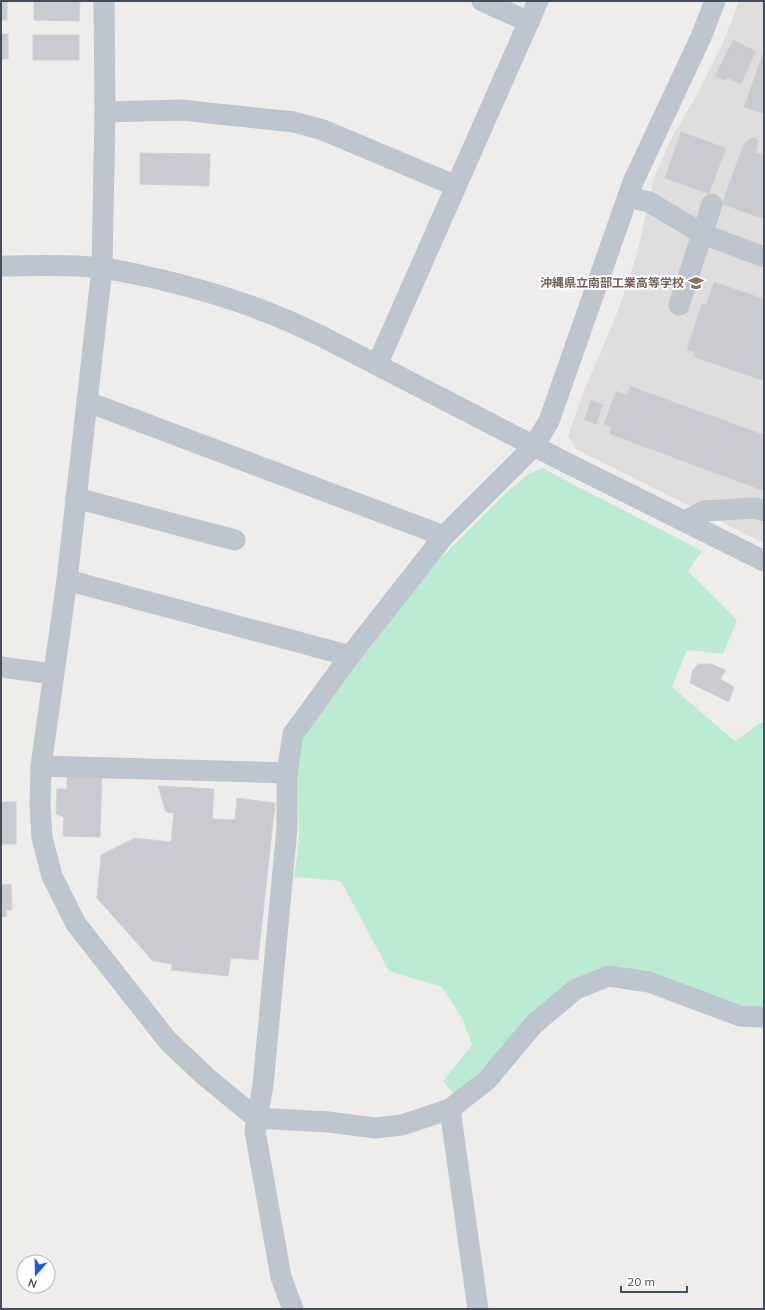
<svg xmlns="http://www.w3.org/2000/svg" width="765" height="1310" font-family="Mulish,'Noto Sans JP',sans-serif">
	<rect width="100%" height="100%" fill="#efecec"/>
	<polygon fill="#e0ddde" points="739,1 764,1 764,543 576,449 568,436 582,396 618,311 637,254 654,177 672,137 694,100 723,43"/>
	<path fill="#bbecd3" d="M542 468 702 551 688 571 737 620 723 654 687 650 672 687 735 741 760 723H764V1010L728 1003 641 972 565 990 455 1095 443 1081 472 1045 463 1020 442 987 389 971 341 881 294 877C296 862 299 846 299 831 299 799 292 761 306 731L433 566 507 492 527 475Z"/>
	<g fill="#c9cbd1" stroke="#d0d2d8">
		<rect x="1" y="1" width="6" height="19"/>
		<polygon points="34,1 80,1 79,21 34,20"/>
		<rect x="1" y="34" width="7" height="25"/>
		<rect x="33" y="35" width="46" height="25"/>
		<polygon points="733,40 756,51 741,84 728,78 726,81 715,76"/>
		<polygon points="764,50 764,114 744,107"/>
		<polygon points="681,132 726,148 709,194 665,178"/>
		<polygon points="750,138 755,138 758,141 756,153 764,155 764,219 722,204 743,146"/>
		<polygon points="140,153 210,154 209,186 140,184"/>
		<polygon points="714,282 764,299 764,381 694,357 694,352 687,350 702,304 706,305"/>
		<polygon points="630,386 764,435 764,491 610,434 612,426 604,424 616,391 627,395"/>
		<polygon points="591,400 603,405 596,424 584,420"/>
		<polygon points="698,664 711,664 726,670 720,679 734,687 729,702 690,683 693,670"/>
		<polygon points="67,775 102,776 100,837 63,836 64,817 56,814 57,789 67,789"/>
		<polygon points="158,786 214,789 212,819 235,820 237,798 275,803 258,960 231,958 228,976 171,970 172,964 153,961 97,898 101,855 135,838 171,842 174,813 166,812"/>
		<rect x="1" y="802" width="15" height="42"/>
		<polygon points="11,884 12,910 6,910 7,916 1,917 1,885"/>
	</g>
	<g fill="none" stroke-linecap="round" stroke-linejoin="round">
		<g stroke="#bdc5ce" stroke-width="21">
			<polyline points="104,1 105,112 102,268 67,580 41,766 40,805 42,838 52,876 76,924 168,1041 205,1076 256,1118 328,1122 375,1128 402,1125 450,1109 487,1080 534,1024 576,989 609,976 649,982 740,1016 764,1017"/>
			<polyline points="482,1 529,22"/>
			<polyline points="105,112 181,110 294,122 323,130 456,186"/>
			<polyline points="628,197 649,202 703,234 764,257"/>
			<path d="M1 266C34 266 68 264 101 268 120 270 139 275 158 279 217 293 266 309 321 336L563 461 764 561"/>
			<polyline points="679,305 712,204"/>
			<polyline points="377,365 538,1"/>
			<polyline points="88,402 444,536"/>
			<polyline points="76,498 235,540"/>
			<polyline points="685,521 704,511 756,508 764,511"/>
			<polyline points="67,580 350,656"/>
			<polyline points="1,667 52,674"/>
			<polyline points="41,766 287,773"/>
			<polyline points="450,1109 478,1309"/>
			<polyline points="293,1309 281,1277 255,1131 263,1085 287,828 287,773 293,734 350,656 444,536 534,446 549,421 633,182 701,37 715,1"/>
		</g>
	</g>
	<defs>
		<g id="school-bare" transform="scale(1.2)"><path d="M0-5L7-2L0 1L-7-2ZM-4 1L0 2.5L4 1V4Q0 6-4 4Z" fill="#8d6e63" stroke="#fff" stroke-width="2.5" paint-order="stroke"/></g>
	</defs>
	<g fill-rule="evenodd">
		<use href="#school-bare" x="696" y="283"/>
	</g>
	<g text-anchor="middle" stroke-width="4" stroke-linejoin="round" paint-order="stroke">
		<g font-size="12" font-weight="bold" fill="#785e54" stroke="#fff" text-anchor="end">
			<text x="684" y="287">沖縄県立南部工業高等学校</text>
		</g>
	</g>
	<rect width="765" height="1310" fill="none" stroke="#454d59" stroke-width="4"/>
	<g transform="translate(36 1274) rotate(200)"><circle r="19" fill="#ffffff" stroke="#b5b8bd"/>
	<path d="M0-3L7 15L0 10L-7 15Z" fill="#1e5cd7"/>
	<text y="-6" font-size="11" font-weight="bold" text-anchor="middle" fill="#454d59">N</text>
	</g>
	<path d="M621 1286v6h66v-6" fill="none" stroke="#454d59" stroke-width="2"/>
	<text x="627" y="1286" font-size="12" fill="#454d59" stroke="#ffffff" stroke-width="3" paint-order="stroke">20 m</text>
</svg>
